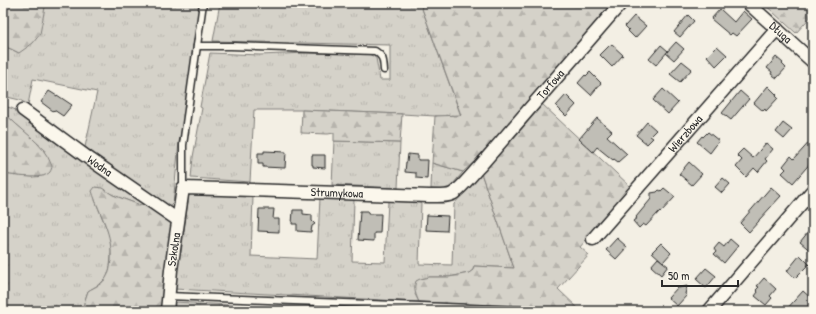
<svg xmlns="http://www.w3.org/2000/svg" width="816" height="314" font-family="'Patrick Hand',sans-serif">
	<defs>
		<pattern id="grass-tufts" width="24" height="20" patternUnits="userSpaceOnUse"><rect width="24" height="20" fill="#d5d2c9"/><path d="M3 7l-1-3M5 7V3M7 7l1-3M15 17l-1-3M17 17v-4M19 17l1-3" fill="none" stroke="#b7b4ad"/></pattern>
		<pattern id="forest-firs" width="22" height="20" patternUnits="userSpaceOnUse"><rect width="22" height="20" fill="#d5d2c9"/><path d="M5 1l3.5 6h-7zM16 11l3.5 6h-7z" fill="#b7b4ad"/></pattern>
	</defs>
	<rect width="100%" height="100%" fill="#f3efe4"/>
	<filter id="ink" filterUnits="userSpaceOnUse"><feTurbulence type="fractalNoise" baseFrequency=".025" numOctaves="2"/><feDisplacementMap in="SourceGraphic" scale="8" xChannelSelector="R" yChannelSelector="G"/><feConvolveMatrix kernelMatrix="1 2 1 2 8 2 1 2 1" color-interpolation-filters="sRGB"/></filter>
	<g filter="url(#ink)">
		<g fill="url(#grass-tufts)" stroke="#807e7a">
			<polygon points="35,3 200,3 193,49 185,114 179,142 173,204 167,206 85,147 97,92 33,79 28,105 20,100 3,96 3,46 11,49 19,53 44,7"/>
			<polygon points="220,3 420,3 461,116 435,116 402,114 302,110 254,110 250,182 191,178 193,157 202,108 200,107 210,53 260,55 307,53 368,54 371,55 376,58 380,80 390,80 390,45 213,41"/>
			<polygon points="3,106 11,108 18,111 152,206 140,205 113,195 101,188 95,200 108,232 111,241 111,256 110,267 107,277 100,284 88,291 84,303 84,311 3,311 3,174 33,177 45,150 7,116 3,111"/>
			<polygon points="334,141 400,143 398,188 332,185"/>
			<polygon points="432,163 463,172 448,190 431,189"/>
			<polygon points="481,173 514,268 474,266 473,270 469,273 449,277 429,277 415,294 419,302 174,289 178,254 181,253 189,193 253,196 251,256 317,259 320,198 354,200 352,261 385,262 388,201 421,203 419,264 452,265 454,204"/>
			<polygon points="173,302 349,311 172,311"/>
		</g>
		<g fill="url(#forest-firs)" stroke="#807e7a">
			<polygon points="3,3 35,3 45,7 40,34 33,43 19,53 11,49 3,46"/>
			<polygon points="420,3 612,3 476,160 463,172 432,163 435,116 461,115"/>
			<polygon points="763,3 813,3 813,14 796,33"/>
			<path d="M542 104 631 187 580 247 589 255 558 289 581 311H528L527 307 419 302C416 295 413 289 416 281L420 279 429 277H449L469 273 473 270 474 266 514 268 481 173Z"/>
			<polygon points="302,110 402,114 400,143 334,141 334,133 328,134 301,133"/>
			<path d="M3 111C19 130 43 141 52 166 52 168 51 170 50 172 42 181 14 175 3 174Z"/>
			<path d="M95 187 102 188 113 195 140 205 152 206 173 222 164 311H84V303L88 291C94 287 104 284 107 276 110 272 110 266 111 261 113 233 100 216 92 191Z"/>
		</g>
		<g fill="#c0beb6" stroke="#2b2b2b">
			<polygon points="720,9 734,22 743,11 752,19 736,36 732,33 730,35 711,19"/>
			<polygon points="688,15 694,21 680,37 674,32"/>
			<polygon points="634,16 646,26 635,38 628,31 629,30 625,26"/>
			<polygon points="676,42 684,49 674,60 666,53"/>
			<polygon points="611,44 623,55 612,67 600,55"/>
			<polygon points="661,45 668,51 656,65 649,59"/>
			<polygon points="717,46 727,55 716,66 707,56"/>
			<polygon points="776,57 783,63 782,64 786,68 777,78 771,74 772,72 767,68"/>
			<polygon points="682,61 692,69 680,82 670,74"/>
			<polygon points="590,72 601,83 591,95 578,83 585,75 586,76"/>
			<polygon points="768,86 777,95 776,96 778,98 766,111 765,109 763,111 754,103"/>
			<polygon points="663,89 678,103 668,114 653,100"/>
			<polygon points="49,91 57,96 57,95 72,105 63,116 54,110 53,111 41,102"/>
			<polygon points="740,91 749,99 731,120 722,113"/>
			<polygon points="566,95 576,105 566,116 556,106"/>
			<polygon points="597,118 612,131 607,136 627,154 618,162 614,159 613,160 597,147 593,152 579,139"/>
			<polygon points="647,122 656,130 650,136 653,138 647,144 636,135"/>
			<polygon points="783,123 792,130 784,139 776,132"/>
			<polygon points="708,132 719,141 710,153 697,142 702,136 703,137"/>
			<polygon points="813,138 813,160 793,183 782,173 786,169 783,166 791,156 794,159"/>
			<polygon points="766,143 773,149 765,159 767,161 758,172 754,168 746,177 736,167 742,160 737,155 743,149 753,158"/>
			<polygon points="264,151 286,152 285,168 263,167 263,164 258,164 258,153 264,153"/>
			<polygon points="408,154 418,155 418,160 428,160 427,179 416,178 416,173 405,172 406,162 407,162"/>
			<polygon points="312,155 325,155 325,168 313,167 313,165 312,165"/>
			<polygon points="689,162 702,174 692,185 679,174"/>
			<polygon points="723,178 730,184 722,193 715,187"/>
			<polygon points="771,187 781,196 759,220 759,221 749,232 740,223"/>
			<polygon points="664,188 675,197 660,213 659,212 646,226 643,224 639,228 633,221 637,218 636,217 651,199 651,193 657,192 659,190 661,191"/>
			<polygon points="259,209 274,209 273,219 279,219 279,232 258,231"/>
			<polygon points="293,210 303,210 303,214 312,215 312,221 315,224 312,226 311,232 297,231 297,224 292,224"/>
			<polygon points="360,211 368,211 368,214 381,214 380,233 374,233 374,241 358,240"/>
			<polygon points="427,215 448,216 447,231 426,230"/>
			<polygon points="813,226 813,253 800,242"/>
			<polygon points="617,238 627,247 616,259 606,250"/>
			<polygon points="730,239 738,246 724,263 714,254 716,252 714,249 719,243 724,247"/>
			<polygon points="661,243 671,253 663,262 652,252"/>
			<polygon points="800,255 809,264 795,278 787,271"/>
			<polygon points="658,258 668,266 661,275 651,266"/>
			<polygon points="706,268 716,276 706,288 696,279"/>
			<polygon points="764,278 776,289 770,296 772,298 766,305 755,296 758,292 756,290 759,287 757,286"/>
			<polygon points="687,286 685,294 687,295 677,306 668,298 678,287 679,288"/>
			<polygon points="803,291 813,300 813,311 785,311"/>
		</g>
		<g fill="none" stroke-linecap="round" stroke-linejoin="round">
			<g stroke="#2b2b2b" stroke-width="9">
				<g id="lane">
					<path d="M197 46H231L375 51C384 57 383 60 384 70"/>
					<polyline points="183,188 183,145 203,3"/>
					<polyline points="168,296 524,310"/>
				</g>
			</g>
			<g stroke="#2b2b2b" stroke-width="15">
				<g id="street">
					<path id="s1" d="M748 3 813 62"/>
					<path id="s2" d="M23 110 91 160 178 220"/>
					<path id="s3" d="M593 239 777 29"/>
					<path id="s4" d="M167 311 171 270 183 188 222 189 429 196C437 196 446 197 452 194 460 190 473 173 480 166L621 3"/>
					<polyline points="709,311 813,190"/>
				</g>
			</g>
			<use href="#lane" stroke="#fbf7ec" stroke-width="6"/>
			<use href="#street" stroke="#fbf7ec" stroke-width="12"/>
		</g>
	</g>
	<g text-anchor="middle" stroke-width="3.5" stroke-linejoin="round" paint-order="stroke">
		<g font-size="12" fill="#2b2b2b" stroke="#fbf7ec">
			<text dy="4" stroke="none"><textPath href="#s1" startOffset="44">Długa</textPath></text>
			<text dy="4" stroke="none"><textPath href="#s4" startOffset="541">Torfowa</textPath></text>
			<text dy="4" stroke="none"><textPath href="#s3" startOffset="140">Wierzbowa</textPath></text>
			<text dy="4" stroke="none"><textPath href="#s2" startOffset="95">Wodna</textPath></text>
			<text dy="4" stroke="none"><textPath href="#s4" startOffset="278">Strumykowa</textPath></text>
			<text dy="4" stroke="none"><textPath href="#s4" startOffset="62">Szkolna</textPath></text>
		</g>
	</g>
	<rect width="816" height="314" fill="none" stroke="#fbf7ec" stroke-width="16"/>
	<rect x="8" y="8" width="800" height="298" fill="none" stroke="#2b2b2b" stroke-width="1.5" filter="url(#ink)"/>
	<path d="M662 280v6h76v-6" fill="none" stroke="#2b2b2b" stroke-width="2"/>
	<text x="668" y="280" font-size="12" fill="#2b2b2b" stroke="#fbf7ec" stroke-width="3" paint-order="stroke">50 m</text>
</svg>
